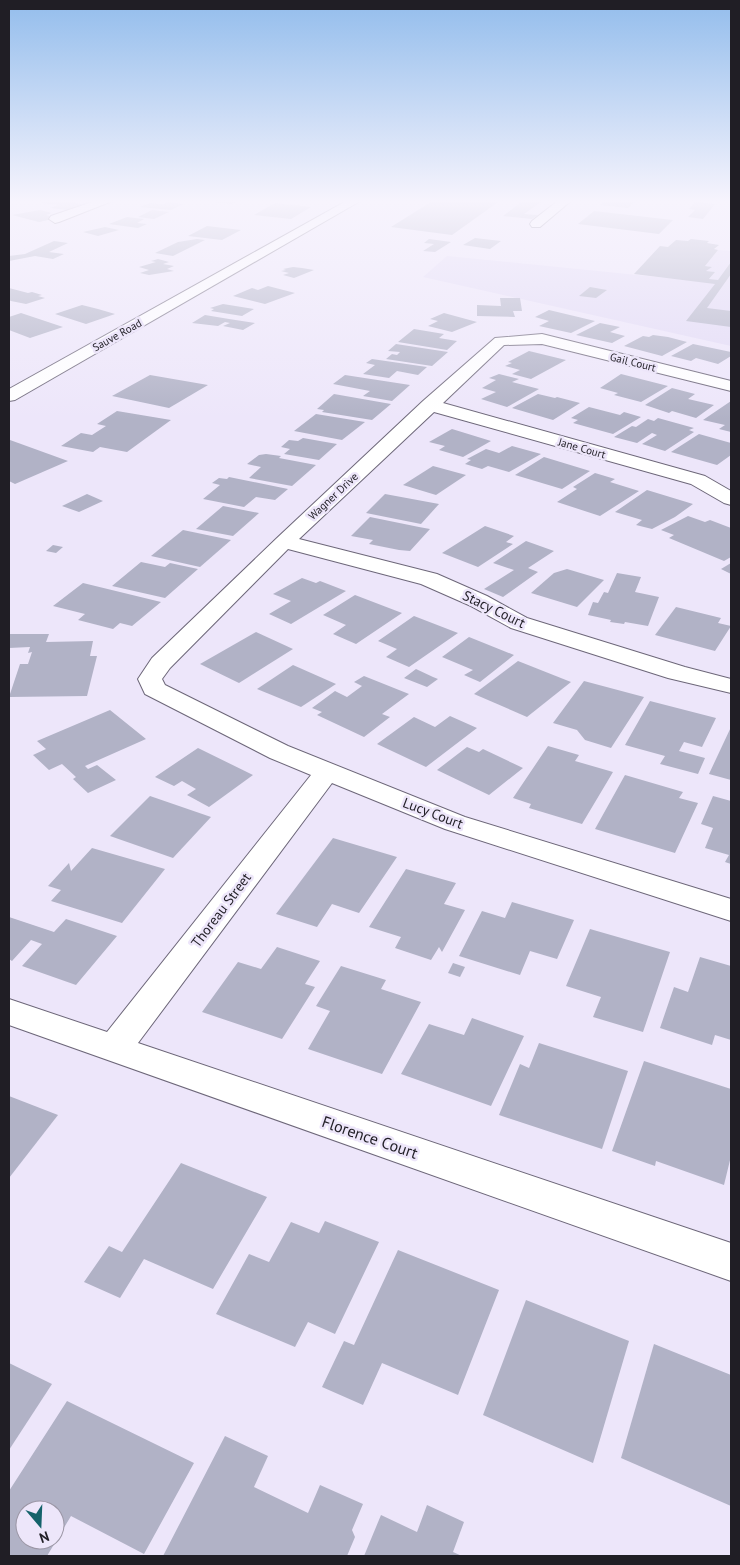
<svg xmlns="http://www.w3.org/2000/svg" width="740" height="1565" font-family="'PT Sans',sans-serif">
	<rect width="100%" height="100%" fill="#ede6fa"/>
	<polygon fill="#e2daf5" points="718,250 731,251 731,346 423,277 447,256 707,282 715,272 706,271 709,266 705,266"/>
	<g fill="#b1b2c6" fill-rule="evenodd">
		<polygon points="48,200 55,200 83,204 68,210 50,208 58,205 41,203"/>
		<polygon points="217,200 239,200 231,204 214,202"/>
		<polygon points="434,200 501,200 452,235 391,227"/>
		<polygon points="524,200 544,200 524,214 538,215 532,219 503,216"/>
		<polygon points="606,200 637,200 628,208 600,205"/>
		<polygon points="168,202 183,204 171,210 140,207 150,203 164,204"/>
		<polygon points="695,202 715,204 703,219 688,217 695,210 689,209"/>
		<polygon points="275,203 303,206 311,207 291,219 254,215"/>
		<polygon points="40,210 52,213 46,215 57,218 39,222 12,215"/>
		<polygon points="152,210 169,212 154,219 138,217"/>
		<polygon points="594,211 673,220 659,234 578,224"/>
		<polygon points="127,217 144,219 137,223 147,224 138,228 109,224"/>
		<polygon points="207,226 241,230 222,240 188,236"/>
		<polygon points="105,227 119,230 98,236 83,232"/>
		<polygon points="475,238 501,241 490,249 463,245"/>
		<polygon points="197,239 205,240 173,256 155,253 178,242"/>
		<polygon points="429,239 451,242 435,252 423,251 434,244 424,243"/>
		<polygon points="691,239 709,241 707,243 719,245 714,249 718,250 705,266 712,267 706,271 715,272 709,279 718,280 731,262 731,274 707,308 731,311 731,327 686,321 715,284 634,274 660,246 668,247 676,240 688,241"/>
		<polygon points="54,241 68,243 49,252 64,254 53,259 35,256 9,261 10,258 9,256 25,254"/>
		<polygon points="158,259 169,262 163,264 174,266 167,269 174,271 149,275 140,273 149,270 139,267 156,262 151,261"/>
		<polygon points="293,267 302,268 314,270 294,278 283,275 289,273 281,271 286,270 283,269"/>
		<polygon points="268,286 295,293 265,304 233,296 252,288 258,290"/>
		<polygon points="590,287 607,290 596,298 579,296"/>
		<polygon points="9,288 28,293 32,292 42,295 38,296 45,298 26,304 11,301 9,300"/>
		<polygon points="500,298 520,298 522,311 513,311 515,317 477,316 477,305 501,306"/>
		<polygon points="223,304 254,309 242,316 211,311 214,309 210,308"/>
		<polygon points="82,305 98,309 115,314 86,324 55,314"/>
		<polygon points="549,310 595,321 571,333 539,326 549,321 535,317"/>
		<polygon points="21,313 63,327 30,338 9,330 9,317"/>
		<polygon points="444,313 477,322 452,332 428,326 438,321 430,319"/>
		<polygon points="205,315 229,319 255,323 243,330 223,326 230,323 225,322 218,326 192,323"/>
		<polygon points="600,323 620,327 610,332 625,336 612,343 576,335"/>
		<polygon points="414,329 444,334 439,338 457,341 447,350 398,342"/>
		<polygon points="653,335 668,337 687,342 662,356 624,346 643,336 649,337"/>
		<polygon points="396,344 448,352 432,366 386,359 392,354 397,355 400,352 388,351"/>
		<polygon points="693,344 731,352 731,356 718,364 696,358 691,361 671,356"/>
		<polygon points="529,351 566,360 531,379 512,374 520,370 505,366 512,363 508,362"/>
		<polygon points="372,359 427,367 418,375 397,371 389,378 363,374 375,365 366,363"/>
		<polygon points="499,374 519,379 512,382 539,389 507,407 481,399 496,392 482,388 496,380 489,378"/>
		<polygon points="621,374 668,386 641,402 614,395 618,393 600,388"/>
		<polygon points="150,375 208,385 169,408 112,396"/>
		<polygon points="345,375 410,385 392,401 363,396 370,391 333,384"/>
		<polygon points="672,388 695,394 688,399 714,405 696,418 672,411 669,413 645,405"/>
		<polygon points="334,394 391,404 372,420 322,412 324,410 317,409"/>
		<polygon points="538,394 555,398 557,397 580,403 553,420 512,408"/>
		<polygon points="731,401 731,432 719,429 725,425 703,420"/>
		<polygon points="589,407 620,415 624,412 641,417 613,434 573,423 578,420 571,418"/>
		<polygon points="117,411 171,420 127,452 100,447 93,452 61,446 81,433 92,435 106,426 97,424"/>
		<polygon points="316,414 365,422 342,440 294,431"/>
		<polygon points="658,418 694,428 689,430 694,432 665,451 642,444 657,435 652,433 637,443 614,437 632,426 636,427 648,419 654,421"/>
		<polygon points="452,429 491,441 463,457 439,450 445,446 429,442"/>
		<polygon points="699,434 731,443 731,455 717,465 671,452"/>
		<polygon points="303,438 337,444 319,460 284,454 290,449 281,447 289,440 298,441"/>
		<polygon points="9,440 10,440 68,461 15,484 9,481"/>
		<polygon points="512,446 541,454 509,472 488,466 482,469 465,464 471,460 467,459 486,449 499,453"/>
		<polygon points="266,454 281,456 279,458 316,465 292,486 249,478 261,467 247,464 259,455"/>
		<polygon points="544,457 590,471 562,489 515,475"/>
		<polygon points="433,466 466,475 436,495 403,485"/>
		<polygon points="595,473 615,479 610,482 639,491 600,516 557,502 577,489 573,487"/>
		<polygon points="229,477 288,489 275,500 256,497 244,507 203,499 220,485 212,483 219,478 227,479"/>
		<polygon points="647,490 693,504 675,517 652,529 636,525 642,520 615,512"/>
		<polygon points="87,494 103,501 79,512 62,506"/>
		<polygon points="385,494 439,504 421,524 366,513"/>
		<polygon points="223,506 259,513 233,536 196,529"/>
		<polygon points="688,516 705,522 710,520 731,528 731,557 724,561 669,538 674,535 661,530"/>
		<polygon points="370,517 419,527 430,529 410,551 399,550 369,544 373,540 351,536"/>
		<polygon points="485,526 514,536 506,542 513,544 478,567 442,553"/>
		<polygon points="183,530 231,540 200,567 151,556"/>
		<polygon points="526,541 554,551 528,568 538,572 503,597 484,589 514,570 493,563"/>
		<polygon points="53,545 63,547 56,553 46,551"/>
		<polygon points="141,562 165,567 170,563 198,569 165,598 112,586"/>
		<polygon points="731,563 731,574 721,569"/>
		<polygon points="567,569 604,580 577,607 531,593 554,573"/>
		<polygon points="617,573 641,577 635,592 659,597 648,626 625,622 624,624 610,622 611,620 588,615 593,602 598,603 604,592 608,593"/>
		<polygon points="302,578 316,583 320,581 346,591 291,624 269,614 291,601 273,594"/>
		<polygon points="83,583 161,602 132,626 120,623 113,629 78,620 85,614 53,606"/>
		<polygon points="355,595 402,613 356,644 333,634 346,625 323,615"/>
		<polygon points="676,607 721,618 718,623 731,626 715,651 655,635"/>
		<polygon points="414,616 458,633 409,667 386,657 397,649 378,641"/>
		<polygon points="256,632 293,649 239,683 200,664"/>
		<polygon points="9,634 49,634 46,642 93,641 90,656 97,656 87,696 9,697 20,664 28,664 32,652 28,653 30,647 9,648"/>
		<polygon points="469,637 514,655 480,682 464,675 473,670 442,657"/>
		<polygon points="518,661 571,682 527,717 474,694"/>
		<polygon points="293,665 336,684 301,707 257,689"/>
		<polygon points="416,669 433,677 438,679 427,687 404,678"/>
		<polygon points="364,676 409,694 382,714 390,717 364,737 317,715 322,712 312,708 335,691 347,697 362,686 354,682"/>
		<polygon points="584,681 644,697 611,748 585,740 577,730 553,723"/>
		<polygon points="650,701 716,718 702,747 684,742 679,751 705,758 698,774 660,764 665,756 625,745"/>
		<polygon points="110,710 146,739 85,766 88,769 97,765 116,780 88,793 73,779 76,777 62,764 49,770 33,755 46,749 37,741"/>
		<polygon points="450,716 477,728 426,767 377,744 414,717 435,727"/>
		<polygon points="731,727 731,780 709,774"/>
		<polygon points="548,746 579,755 575,761 613,772 582,824 529,808 531,804 513,798"/>
		<polygon points="467,747 479,752 483,749 523,768 489,795 437,770"/>
		<polygon points="198,748 253,775 209,807 187,795 196,789 182,781 174,786 155,777"/>
		<polygon points="625,775 683,792 679,798 698,803 675,853 595,829"/>
		<polygon points="150,796 211,817 173,858 110,836"/>
		<polygon points="713,796 731,801 731,864 725,862 729,855 705,848 713,828 701,824"/>
		<polygon points="333,838 397,857 359,913 332,904 317,927 276,914"/>
		<polygon points="92,848 165,869 122,923 51,901 61,890 48,886 69,863 71,871"/>
		<polygon points="406,869 456,883 444,904 465,910 442,952 439,947 431,960 395,948 401,937 369,927"/>
		<polygon points="512,902 574,920 557,959 530,951 520,975 459,956 482,911 505,918"/>
		<polygon points="9,917 54,932 66,919 117,936 76,985 22,966 42,944 31,940 12,961 9,959"/>
		<polygon points="590,929 670,952 643,1032 593,1017 601,997 566,986"/>
		<polygon points="277,947 320,961 305,984 315,987 282,1039 202,1012 238,962 261,969"/>
		<polygon points="700,957 731,966 731,1040 715,1035 712,1045 660,1028 674,987 688,992"/>
		<polygon points="453,963 465,967 460,977 448,973"/>
		<polygon points="341,966 386,980 381,989 421,1002 382,1074 308,1049 330,1011 316,1006"/>
		<polygon points="472,1018 524,1036 491,1106 401,1074 429,1024 464,1035"/>
		<polygon points="539,1043 628,1071 602,1149 499,1115 520,1064 529,1068"/>
		<polygon points="644,1061 731,1089 731,1156 724,1185 656,1161 655,1166 612,1151"/>
		<polygon points="9,1096 58,1115 9,1178"/>
		<polygon points="181,1163 267,1197 213,1289 144,1259 120,1298 84,1282 109,1246 122,1252"/>
		<polygon points="325,1221 379,1242 335,1334 308,1322 295,1347 216,1314 249,1254 269,1262 291,1222 319,1233"/>
		<polygon points="398,1250 499,1290 458,1395 382,1363 363,1405 322,1387 344,1341 354,1345"/>
		<polygon points="526,1300 629,1341 593,1463 483,1415"/>
		<polygon points="654,1344 731,1375 731,1506 621,1458"/>
		<polygon points="9,1363 52,1384 9,1450"/>
		<path d="M67 1401 194 1463 144 1554 71 1516 47 1556H9V1491ZM25 1510H55V1540H25Z"/>
		<polygon points="225,1436 268,1456 254,1487 308,1513 320,1485 363,1504 352,1530 355,1537 347,1556 163,1556"/>
		<polygon points="427,1505 464,1522 453,1552 462,1556 364,1556 381,1515 417,1532"/>
	</g>
	<g fill="none" stroke-linecap="round" stroke-linejoin="round">
		<g stroke="#6d6779" stroke-width="2">
			<g id="minor">
				<polygon points="98,200 115,200 59,222 55,223 49,219 51,216"/>
				<polygon points="559,200 572,200 540,227 532,227 530,224 532,221"/>
				<polygon points="542,334 731,381 731,391 542,344 504,345 443,403 705,476 731,491 731,505 724,503 691,484 434,412 299,539 437,574 487,596 527,618 685,667 731,679 731,693 668,678 511,628 471,606 421,584 288,549 170,668 162,679 165,685 288,746 465,817 731,899 731,921 445,829 332,783 138,1043 731,1243 731,1281 9,1025 9,999 107,1032 311,775 270,758 145,694 138,679 152,658 277,538 423,401 495,338"/>
			</g>
		</g>
		<g stroke="#6d6779" stroke-width="2">
			<polygon id="tertiary" points="348,200 362,200 15,400 9,401 9,389"/>
		</g>
		<use href="#minor" fill="#fff" fill-rule="evenodd"/>
		<use href="#tertiary" fill="#fff" fill-rule="evenodd"/>
	</g>
	<linearGradient id="sky" x2="0" y2="1"><stop stop-color="#93bdec"/><stop offset="0.48" stop-color="#f7f4fd"/><stop offset="1" stop-color="#f7f4fd" stop-opacity="0"/></linearGradient>
	<rect width="740" height="419" fill="url(#sky)"/>
	<g text-anchor="middle" stroke-width="5" stroke-linejoin="round" paint-order="stroke">
		<g font-size="11" fill="#201e25" stroke="#ede6fa">
			<text transform="translate(117 335) rotate(-29)" y="4">Sauve Road</text>
			<text transform="translate(633 362) rotate(14)" y="4">Gail Court</text>
			<text transform="translate(582 448) rotate(16)" y="4">Jane Court</text>
			<text transform="translate(333 496) rotate(-43)" y="4">Wagner Drive</text>
		</g>
		<g font-size="14" fill="#201e25" stroke="#ede6fa">
			<text transform="translate(494 609) rotate(26)" y="5">Stacy Court</text>
			<text transform="translate(433 813) rotate(21)" y="5">Lucy Court</text>
			<text transform="translate(221 910) rotate(-53)" y="5">Thoreau Street</text>
		</g>
		<g font-size="16" fill="#201e25" stroke="#ede6fa">
			<text transform="translate(370 1137) rotate(19)" y="6">Florence Court</text>
		</g>
	</g>
	<rect width="740" height="1565" fill="none" stroke="#201e25" stroke-width="20"/>
	<g transform="translate(40 1525) rotate(161)"><circle r="24" fill="#ede6fa" stroke="#9b96a5"/>
	<path d="M0-4L9 19L0 12L-9 19Z" fill="#14626a"/>
	<text y="-8" font-size="14" font-weight="bold" text-anchor="middle" fill="#201e25">N</text>
	</g>
</svg>
